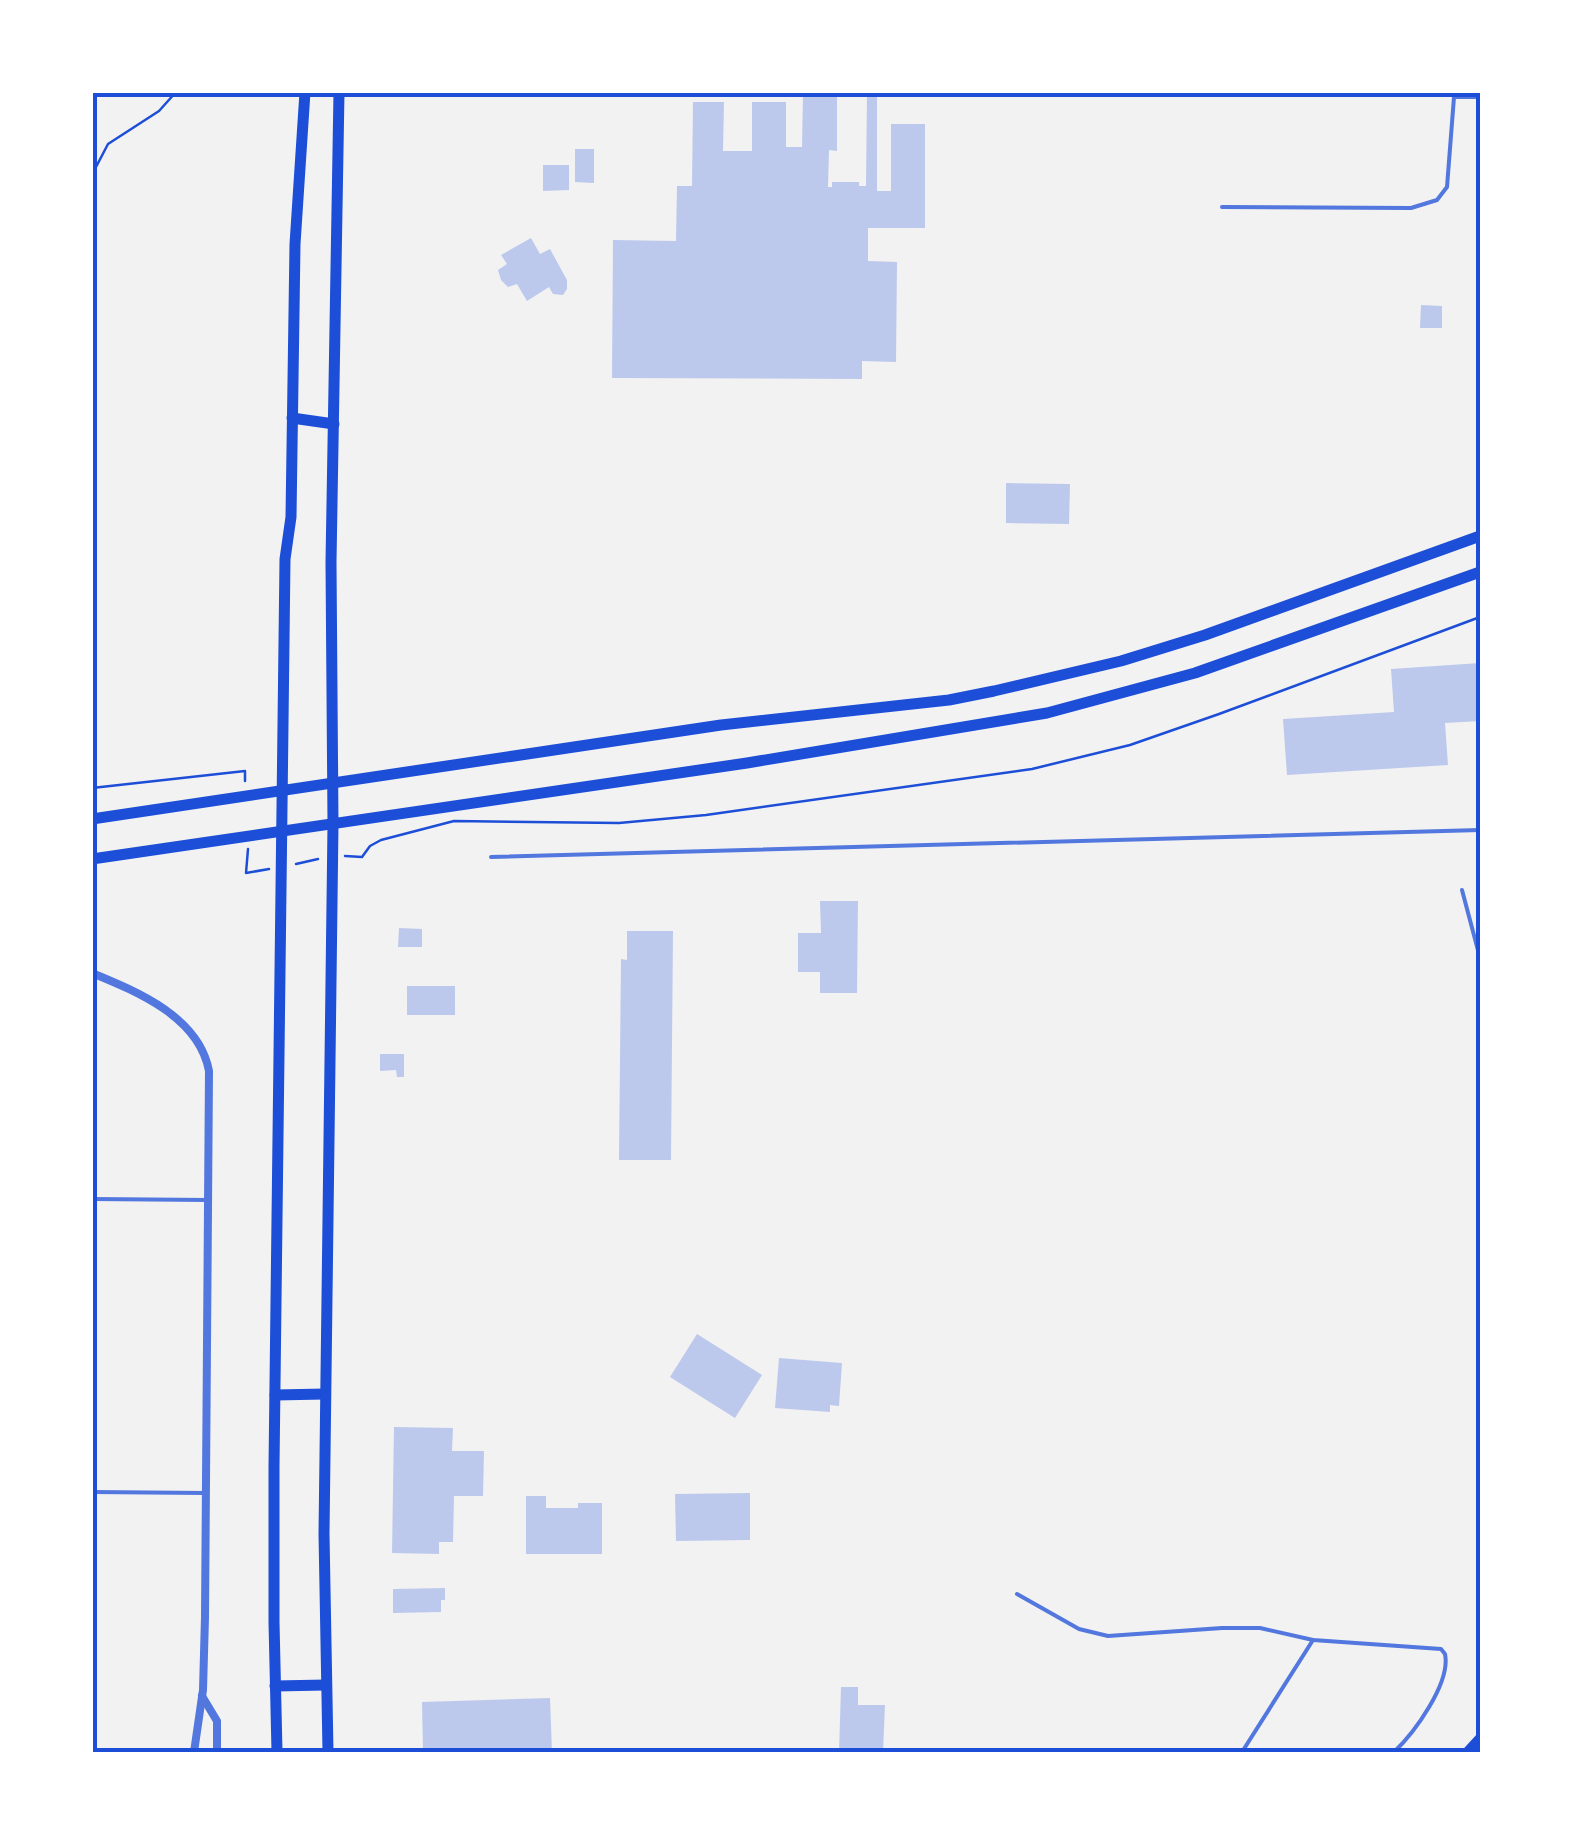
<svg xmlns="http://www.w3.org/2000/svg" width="1573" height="1845" font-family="'Open Sans',sans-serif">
	<rect width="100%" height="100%" fill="#f2f2f2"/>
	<g fill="#bdc9ec">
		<polygon points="803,92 837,92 837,151 829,150 828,187 832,187 832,182 859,182 859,186 866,186 867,92 877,92 877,191 891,191 891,124 925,124 925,228 868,228 868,261 897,262 896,362 862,361 862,379 612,378 613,240 676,241 677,186 692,186 693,102 724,102 723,151 752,151 752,102 786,102 786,147 802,147"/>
		<polygon points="575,149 594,149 594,183 575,182"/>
		<polygon points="543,165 569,165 569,190 543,191"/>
		<polygon points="531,238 540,254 550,249 567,280 567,289 563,295 553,294 549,287 527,301 517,284 508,287 501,280 498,270 507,264 501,255"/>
		<polygon points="1421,305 1442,306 1442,328 1420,328"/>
		<polygon points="1006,483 1070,484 1069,524 1006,523"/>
		<polygon points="1480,663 1480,721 1445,723 1448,765 1287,775 1283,719 1394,712 1391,669"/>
		<polygon points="820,901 858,901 857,993 820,993 820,972 798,972 798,933 821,933"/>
		<polygon points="399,928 422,929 422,947 398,947"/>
		<polygon points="627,931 673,931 671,1160 619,1160 621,959 627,960"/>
		<rect x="407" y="986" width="48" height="29"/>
		<polygon points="380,1054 404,1054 404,1077 397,1077 396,1070 380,1071"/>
		<polygon points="697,1334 762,1375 735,1418 670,1377"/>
		<polygon points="779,1358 842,1363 839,1406 830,1405 830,1412 775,1408"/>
		<polygon points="394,1427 453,1428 452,1451 484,1451 483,1496 454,1496 453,1542 439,1542 439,1554 392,1553"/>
		<polygon points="750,1493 750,1540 676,1541 675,1494"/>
		<polygon points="526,1496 546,1496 546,1508 578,1508 578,1503 602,1503 602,1554 526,1554"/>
		<polygon points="445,1588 445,1600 441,1600 441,1612 393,1613 393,1589"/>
		<polygon points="841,1687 858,1687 858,1705 885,1705 883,1752 839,1752"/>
		<polygon points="550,1698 552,1752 423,1752 422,1702"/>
	</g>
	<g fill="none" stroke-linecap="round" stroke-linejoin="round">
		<g stroke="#1d4ed8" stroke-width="2.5">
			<polyline points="92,169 96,167 108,144 159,111 176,92"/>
			<polyline points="92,788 245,771 245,781"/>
			<polyline points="248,849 246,873 269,869"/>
			<polyline points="345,856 362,857 370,846 381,840 454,821 619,823 706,815 1032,769 1130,745 1219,714 1480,617"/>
			<polyline points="296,864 318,859"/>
		</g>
		<g stroke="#5277de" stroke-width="4">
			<polyline points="1222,207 1411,208 1437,200 1447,187 1454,97 1480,97"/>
			<polyline points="491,857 1480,830"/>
			<polyline points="1462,890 1480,958"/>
			<polyline points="92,1199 208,1200"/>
			<polyline points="92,1492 205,1493"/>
			<path d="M1017 1594 1079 1629 1108 1636 1222 1628H1260L1313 1640 1441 1649 1445 1654C1451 1683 1414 1733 1394 1752"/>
			<polyline points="1242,1752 1313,1640"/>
		</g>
		<g stroke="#5277de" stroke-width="8">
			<path d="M92 973C138 992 199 1017 209 1071L205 1617 203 1690 194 1752"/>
			<polyline points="202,1696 217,1721 217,1752"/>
		</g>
		<g stroke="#1d4ed8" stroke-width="11">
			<polyline points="292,418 334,424"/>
			<polyline points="92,819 721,725 949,700 994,691 1121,661 1205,635 1480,536"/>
			<polyline points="92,859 747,763 1047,713 1195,673 1480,572"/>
			<polyline points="275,1395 325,1394"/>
			<polyline points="275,1686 326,1685"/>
			<polyline points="277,1752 274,1622 274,1467 285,559 291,517 295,244 305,92"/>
			<polyline points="328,1752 324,1534 333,824 331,562 339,92"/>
			<polyline points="1468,1752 1480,1739"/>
		</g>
	</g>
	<rect width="1573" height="1845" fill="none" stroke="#ffffff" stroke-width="190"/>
	<rect x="95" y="95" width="1383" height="1655" fill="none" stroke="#1d4ed8" stroke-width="4"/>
</svg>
